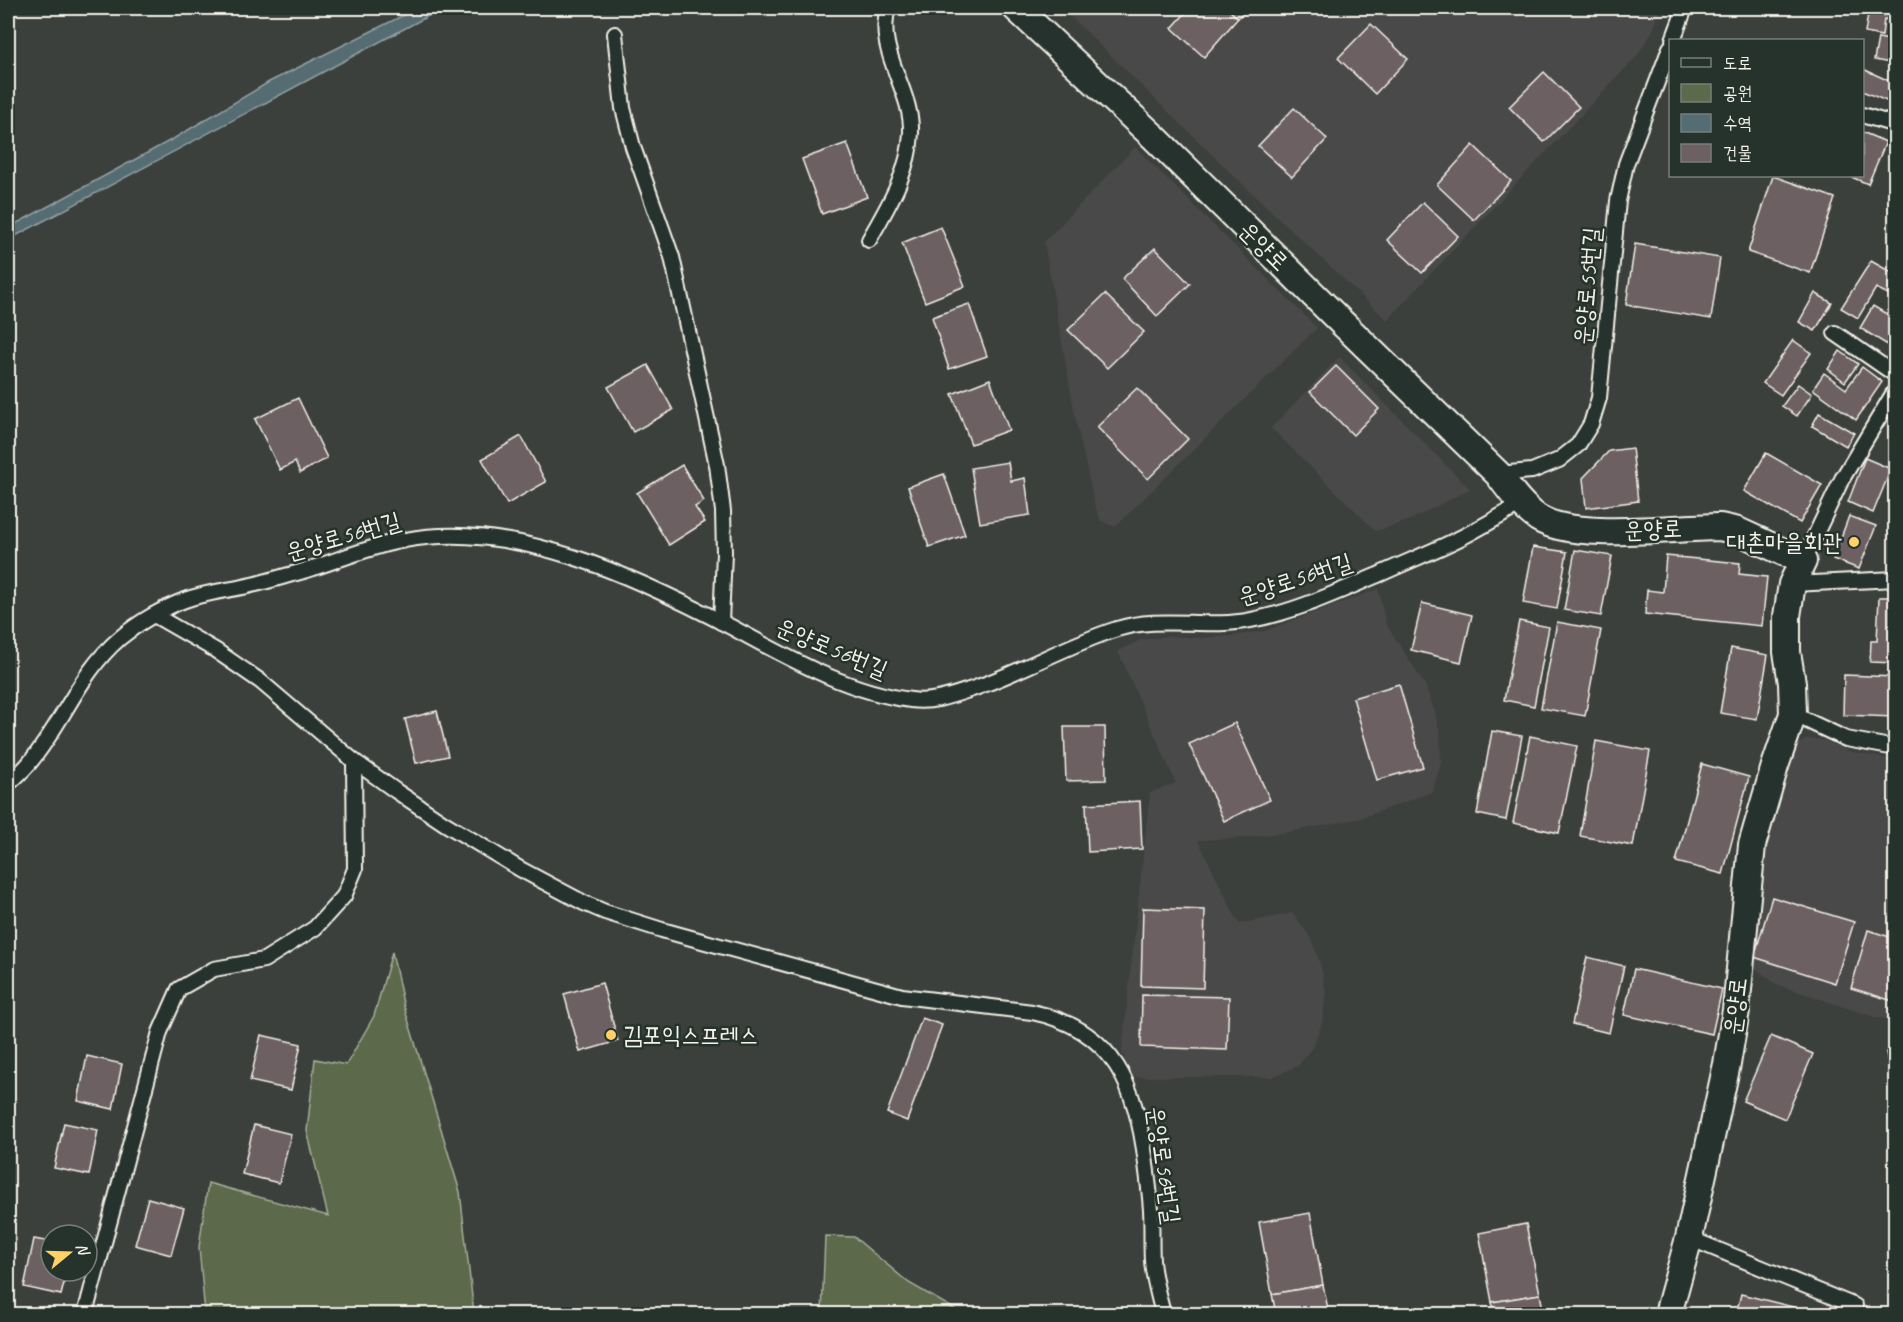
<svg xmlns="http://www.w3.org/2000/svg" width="1903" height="1322" font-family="Caveat,'Poor Story',sans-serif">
	<rect width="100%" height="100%" fill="#3b403d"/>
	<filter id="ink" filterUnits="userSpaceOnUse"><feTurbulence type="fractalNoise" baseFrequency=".0167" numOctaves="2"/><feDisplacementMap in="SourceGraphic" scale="12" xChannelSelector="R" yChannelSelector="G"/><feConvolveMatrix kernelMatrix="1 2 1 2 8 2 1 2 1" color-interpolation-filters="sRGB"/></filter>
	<g filter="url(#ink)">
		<g fill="#4a4a48">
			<polygon points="1062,8 1660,8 1653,30 1637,56 1387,320 1234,176"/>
			<polygon points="1135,147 1317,328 1115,527 1101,521 1095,506 1077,426 1044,242"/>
			<polygon points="1339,357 1470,489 1408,521 1376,531 1271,428"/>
			<polygon points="1378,589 1386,624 1425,685 1434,710 1440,734 1441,763 1432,792 1361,818 1294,831 1243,838 1198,840 1239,924 1293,913 1312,940 1320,963 1326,994 1322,1023 1312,1048 1298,1066 1272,1077 1131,1077 1122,1051 1150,793 1176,783 1118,651 1141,640 1169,636 1204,638 1232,636 1265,631"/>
			<polygon points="1807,739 1823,740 1851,752 1895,760 1895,1021 1871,1016 1776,984 1754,967 1750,949 1754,909 1770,826 1791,756 1798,745"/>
		</g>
		<g fill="#5c6a4c" stroke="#a8ae9a" stroke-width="1.5">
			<polygon points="392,952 403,1003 460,1192 474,1314 205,1314 199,1247 208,1183 328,1216 307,1131 315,1059 346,1065 374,1016"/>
			<polygon points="825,1236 854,1237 909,1283 956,1310 960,1314 822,1314"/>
		</g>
		<polygon fill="#546c73" stroke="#94a1a2" stroke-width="1.5" points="418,8 443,8 8,240 8,228 173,139 269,82"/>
		<g fill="#6c6063" stroke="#f4f1e8" stroke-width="1.5">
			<polygon points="1190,8 1227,8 1238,18 1204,57 1172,28"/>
			<polygon points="1227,8 1248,8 1238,18"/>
			<polygon points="1869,8 1896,8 1896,21 1884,19 1882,36 1865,33"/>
			<polygon points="1371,24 1408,59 1375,94 1338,58"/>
			<polygon points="1878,38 1896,41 1896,64 1874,60"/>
			<polygon points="1863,69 1896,84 1896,105 1862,91"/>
			<polygon points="1544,72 1579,107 1544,142 1509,107"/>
			<polygon points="1294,108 1327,139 1292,177 1258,146"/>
			<polygon points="1862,132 1886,142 1868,184 1849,176 1862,176"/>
			<polygon points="847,143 867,197 822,214 802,159"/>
			<polygon points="1473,145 1511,181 1474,220 1437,185"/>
			<polygon points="1773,176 1835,198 1810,273 1748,252"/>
			<polygon points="1423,202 1458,236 1422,273 1387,240"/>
			<polygon points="941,227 965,286 925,302 902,243"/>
			<polygon points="1635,244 1720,258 1711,319 1626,305"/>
			<polygon points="1155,248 1190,284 1157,316 1122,279"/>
			<polygon points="1871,261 1896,275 1896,291 1892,296 1876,288 1858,318 1841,308"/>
			<polygon points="1815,293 1832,303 1815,331 1799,322"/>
			<polygon points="1105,294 1144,332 1107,368 1068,330"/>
			<polygon points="1896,303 1896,346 1894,349 1860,328 1873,306 1888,315"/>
			<polygon points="969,304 987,356 949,369 932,317"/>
			<polygon points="1793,340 1811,353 1781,395 1763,383"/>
			<polygon points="1840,351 1858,364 1845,382 1828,369"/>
			<polygon points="648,365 673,410 633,432 608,387"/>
			<polygon points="1336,366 1379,409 1353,435 1310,392"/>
			<polygon points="1862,367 1882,382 1856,420 1813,389 1824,373 1846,389"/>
			<polygon points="990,379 1009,430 971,444 952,394"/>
			<polygon points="1798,384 1812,394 1797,416 1782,406"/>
			<polygon points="1137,388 1188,439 1148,479 1097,427"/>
			<polygon points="298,398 327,458 300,473 295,462 280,470 255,419"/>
			<polygon points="1819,413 1854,433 1846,446 1812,426"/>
			<polygon points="521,436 546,482 507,504 482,459"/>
			<polygon points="1632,448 1638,501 1586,508 1583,478 1609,451"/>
			<polygon points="1766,453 1822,485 1800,523 1744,491"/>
			<polygon points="1865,458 1891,469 1873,513 1848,502"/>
			<polygon points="1008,462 1011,481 1025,478 1030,515 980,523 971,468"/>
			<polygon points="682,465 704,501 695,507 705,522 669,545 637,493"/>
			<polygon points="944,474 965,535 929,547 908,487"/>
			<polygon points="1849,516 1876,526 1859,569 1833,559"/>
			<polygon points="1533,547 1567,552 1557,609 1523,603"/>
			<polygon points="1575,550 1612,556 1601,616 1564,610"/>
			<polygon points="1666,556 1740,563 1739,574 1767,577 1762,626 1645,614 1647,590 1663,592"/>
			<polygon points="1879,597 1896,597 1896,663 1870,662 1871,641 1877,641"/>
			<polygon points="1422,603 1472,615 1461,662 1411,650"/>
			<polygon points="1519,621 1549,627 1534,706 1504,700"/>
			<polygon points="1557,622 1601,630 1585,716 1541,708"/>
			<polygon points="1731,648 1768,655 1757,719 1720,713"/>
			<polygon points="1844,675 1896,677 1895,717 1843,715"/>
			<polygon points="1399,684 1423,767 1377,780 1353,698"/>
			<polygon points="437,711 448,756 416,763 405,719"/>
			<polygon points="1235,723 1270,800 1224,821 1189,744"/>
			<polygon points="1064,727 1105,727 1106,780 1066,781"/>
			<polygon points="1492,731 1522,736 1506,820 1477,814"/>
			<polygon points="1530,736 1577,746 1559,833 1513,823"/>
			<polygon points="1596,741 1650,751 1633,846 1580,836"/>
			<polygon points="1702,764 1749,777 1723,874 1676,862"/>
			<polygon points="1140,801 1142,849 1088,852 1086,804"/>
			<polygon points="1772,897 1854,922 1835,983 1754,957"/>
			<polygon points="1143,908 1205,910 1203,988 1141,986"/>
			<polygon points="1868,930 1896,939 1896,1002 1851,988"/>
			<polygon points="1587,957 1624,966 1609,1033 1572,1024"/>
			<polygon points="1634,969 1722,989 1712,1034 1624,1015"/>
			<polygon points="602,983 618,1041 580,1052 564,994"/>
			<polygon points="1142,995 1229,997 1227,1050 1141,1047"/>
			<polygon points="922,1018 942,1025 907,1121 887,1113"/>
			<polygon points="261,1035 301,1044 291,1090 250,1081"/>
			<polygon points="1771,1036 1813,1054 1785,1119 1743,1101"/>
			<polygon points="1896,1050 1896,1097 1894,1097 1886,1052"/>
			<polygon points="87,1056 122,1064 113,1109 78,1101"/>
			<polygon points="64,1123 98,1130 89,1175 54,1168"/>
			<polygon points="254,1125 291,1134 279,1183 242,1174"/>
			<polygon points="148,1198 184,1208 171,1255 135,1245"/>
			<polygon points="1310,1213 1323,1285 1272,1294 1259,1222"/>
			<polygon points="1526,1224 1540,1294 1492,1302 1479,1233"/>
			<polygon points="34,1239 51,1242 51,1271 67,1271 61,1295 24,1287"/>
			<polygon points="1323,1285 1329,1314 1276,1314 1272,1294"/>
			<polygon points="1540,1294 1544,1314 1495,1314 1492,1302"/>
			<polygon points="1741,1294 1793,1307 1791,1314 1736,1314"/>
		</g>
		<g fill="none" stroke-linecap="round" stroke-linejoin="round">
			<g stroke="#f4f1e8" stroke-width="18">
				<g id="service">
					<polyline points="615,34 623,108 633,147 672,257 717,465 723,511 724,553 721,622"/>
					<polyline points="1673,40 1685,8"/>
					<polyline points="1862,115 1896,125"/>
					<path d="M869 240C888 206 909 173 911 133 913 90 875 52 888 8"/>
					<polyline points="1835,333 1896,375"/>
					<polyline points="1498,474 1532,471 1559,460 1578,445 1591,424 1599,398 1618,201 1626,164 1670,48"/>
					<polyline points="1803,561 1842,479 1896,389"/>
					<polyline points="1792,584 1896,579"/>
					<path d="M154 615 215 650 260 681 354 761 396 791 444 823 520 869 584 903 605 912 662 930 902 996 1032 1012C1115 1029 1137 1088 1146 1164 1148 1179 1150 1195 1151 1210 1152 1227 1151 1244 1152 1260 1153 1278 1159 1297 1163 1314"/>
					<polyline points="1793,714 1846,739 1896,748"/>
					<path d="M8 784C16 777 25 769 31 761 64 721 80 672 120 638 138 623 163 608 185 600 204 593 223 591 243 587 262 583 281 577 300 572 335 562 369 546 405 540 514 519 638 578 733 628 789 658 847 692 911 700 931 703 951 696 969 690 1020 673 1066 645 1117 629 1161 615 1206 629 1251 620 1295 612 1337 592 1378 575 1408 561 1440 549 1470 533 1487 524 1504 514 1521 504"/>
					<polyline points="1689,1238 1855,1306"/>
					<polyline points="85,1314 160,1032 179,989 214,969 264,960 315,928 344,896 355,869 354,761"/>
				</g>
			</g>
			<g stroke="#f4f1e8" stroke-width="30">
				<path id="minor" d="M1016 8 1155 138 1335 316 1498 474C1510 490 1522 507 1538 518 1574 541 1676 527 1720 527L1738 531 1803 561 1792 584 1787 616V652L1792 683 1793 714 1775 766 1752 845 1736 1010 1727 1064 1689 1238 1668 1314"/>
			</g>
			<use href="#service" stroke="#26332d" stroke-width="14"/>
			<use href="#minor" stroke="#26332d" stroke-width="26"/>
		</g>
	</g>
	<g fill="#ffd166" stroke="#26332d" stroke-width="2">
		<circle cx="1854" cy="542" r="6"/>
		<circle cx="611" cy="1035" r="6"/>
	</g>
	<g text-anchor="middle" stroke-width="5" stroke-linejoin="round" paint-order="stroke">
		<g font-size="24" fill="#f4f1e8" stroke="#26332d">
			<text transform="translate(1264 246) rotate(45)" y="8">운양로</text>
			<text transform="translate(1587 286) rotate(-85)" y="8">운양로55번길</text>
			<text transform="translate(1653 529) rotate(-2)" y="8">운양로</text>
			<text transform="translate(343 536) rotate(-16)" y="8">운양로56번길</text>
			<text transform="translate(1295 579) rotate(-18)" y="8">운양로56번길</text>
			<text transform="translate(832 648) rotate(23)" y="8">운양로56번길</text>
			<text transform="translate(1735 1006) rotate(-83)" y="8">운양로</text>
			<text transform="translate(1164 1165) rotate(82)" y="8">운양로56번길</text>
		</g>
		<g font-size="24" fill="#f4f1e8" stroke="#26332d" text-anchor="end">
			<text x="1842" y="550">대촌마을회관</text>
			<text x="623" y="1043" text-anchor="start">김포익스프레스</text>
		</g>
	</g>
	<rect width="1903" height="1322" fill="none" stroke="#26332d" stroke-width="30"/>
	<rect x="15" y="15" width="1873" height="1292" fill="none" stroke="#f4f1e8" stroke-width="2" filter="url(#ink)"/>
	<rect x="1669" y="39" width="195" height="138" fill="#26332d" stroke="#787f78" stroke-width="1.5"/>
	<rect x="1681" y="58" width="30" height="9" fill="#26332d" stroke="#787f78" stroke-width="1.5"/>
	<text x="1723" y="69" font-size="18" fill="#f4f1e8">도로</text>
	<rect x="1681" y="84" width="30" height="18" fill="#5c6a4c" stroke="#787f78" stroke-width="1.5"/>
	<text x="1723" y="99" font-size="18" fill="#f4f1e8">공원</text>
	<rect x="1681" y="114" width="30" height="18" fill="#546c73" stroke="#787f78" stroke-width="1.5"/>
	<text x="1723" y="129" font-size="18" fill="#f4f1e8">수역</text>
	<rect x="1681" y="144" width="30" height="18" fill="#6c6063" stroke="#787f78" stroke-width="1.5"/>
	<text x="1723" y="159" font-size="18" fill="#f4f1e8">건물</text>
	<g transform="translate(69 1253) rotate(71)"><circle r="28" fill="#26332d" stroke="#787f78" stroke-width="1.5"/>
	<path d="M0-4.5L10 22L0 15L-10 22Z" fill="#ffd166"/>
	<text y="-9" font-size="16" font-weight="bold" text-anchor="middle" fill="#f4f1e8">N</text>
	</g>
</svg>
